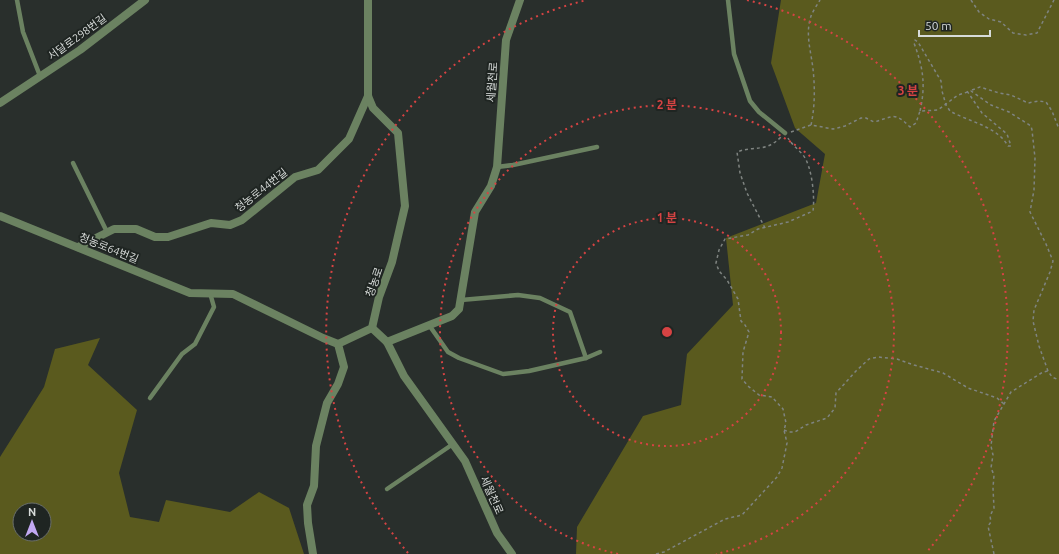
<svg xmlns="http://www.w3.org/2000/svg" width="1059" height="554" font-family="Ubuntu,'Noto Sans KR',sans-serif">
	<rect width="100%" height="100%" fill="#292f2c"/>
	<g fill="#5a5a1e" fill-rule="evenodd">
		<polygon points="781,0 1059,0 1059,554 576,554 577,527 643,416 681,405 687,354 733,305 726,238 816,203 825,154 795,128 771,63"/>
		<path d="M100 338 88 365 137 410 119 473 130 517 159 522 166 500 230 512 259 492 289 508 304 554H0V457L44 387 55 349ZM20 510H44V534H20Z"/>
	</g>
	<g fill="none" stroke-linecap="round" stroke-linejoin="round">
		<g stroke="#7f8481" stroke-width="1.5" stroke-dasharray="3 3" stroke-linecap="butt">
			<polyline points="971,0 979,12 989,19 1001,22 1013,33 1026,35 1037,33 1054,0"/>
			<polyline points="972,90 980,87 999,93 1011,95 1028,103 1039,101 1046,102 1052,111 1059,129"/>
			<path d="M920 111C926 85 923 67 914 43L915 40 918 42 941 81 942 91 946 105 950 111C969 122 997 126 1008 146H1011L1007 134 982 113 967 91"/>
			<path d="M811 125C815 107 815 87 813 69 811 51 805 34 811 16 813 11 817 5 820 0"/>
			<path d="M791 132 811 125 833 129 845 126 861 118H866L874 122C893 117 894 111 910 127L916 123 920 111 938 110 958 95 971 91 991 105 1009 112 1031 126 1032 130 1035 158 1034 190 1030 212 1046 244 1053 261 1050 272 1034 310 1033 321 1039 346 1048 371 1052 377 1059 380"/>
			<path d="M765 228 747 193 740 173 737 152C755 145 765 153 781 137"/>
			<polyline points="784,430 789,432 795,432 806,425 827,418 835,408 836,393 856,371 869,359 878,357 897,359 914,365 943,373 968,388 997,398 1004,404"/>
			<path d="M656 554 664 552 725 519 742 515 777 477 782 468 787 443 784 430 786 423 783 409 772 397 759 395 748 386 742 379 743 352 749 332 745 325 741 321 738 299 727 280 719 271 716 263 719 250 725 239 748 235 758 229 788 222 813 211C815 197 812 166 803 155 798 149 792 145 788 138"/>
			<polyline points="994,554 988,526 991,522 990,516 994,508 993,488 994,475 991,468 993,455 991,446 994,421 1011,392 1043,372 1048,371"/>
		</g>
		<g stroke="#6b8261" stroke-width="4.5">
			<polyline points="17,0 23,32 40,76"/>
			<polyline points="728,0 734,54 750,101 759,112 785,133"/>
			<polyline points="73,163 107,232"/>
			<polyline points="497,167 513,165 597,147"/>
			<polyline points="461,300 518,295 540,298 570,312 586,358"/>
			<polyline points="429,325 448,352 459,358 503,374 529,371 586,358 600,352"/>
			<polyline points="150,398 182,354 195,344 214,307 210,293"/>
			<polyline points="387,489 453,444"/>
		</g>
		<g stroke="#6b8261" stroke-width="8">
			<polyline points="0,103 80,50 145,0"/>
			<polyline points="0,216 190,293 233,294 323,338 338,344"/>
			<polyline points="78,247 114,229 136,229 155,237 168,237 211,223 230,225 242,220 295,177 318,170 349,139 368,96"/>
			<polyline points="372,328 387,342"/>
			<polyline points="313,554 308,523 307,505 314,486 316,446 327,403 338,384 344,367 338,344 372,328 379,297 392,262 405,206 398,133 373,108 368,96 368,0"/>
		</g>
		<polyline stroke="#6b8261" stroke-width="8" points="512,554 497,533 465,461 404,376 387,342 452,316 459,309 475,212 491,186 497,167 506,40 520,0"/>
	</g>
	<g fill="none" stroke="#d64343" stroke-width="2" stroke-dasharray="2 4">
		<circle cx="667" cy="332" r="114"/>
		<path d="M618 554A227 227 0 1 1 716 554"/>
		<path d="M408 553A341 341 0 0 1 587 0M747 0A341 341 0 0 1 926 553"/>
	</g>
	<g text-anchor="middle" stroke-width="4" stroke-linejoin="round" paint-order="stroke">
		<g font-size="11" fill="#d7dbd9" stroke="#1f2522">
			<text transform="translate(77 37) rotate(-36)" y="4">서달로298번길</text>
			<text transform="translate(492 82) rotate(-86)" y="4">세월천로</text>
			<text transform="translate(261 190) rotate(-38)" y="4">청농로44번길</text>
			<text transform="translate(109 248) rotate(22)" y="4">청농로64번길</text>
			<text transform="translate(374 282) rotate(-71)" y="4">청농로</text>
			<text transform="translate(492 495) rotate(66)" y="4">세월천로</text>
		</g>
	</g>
	<circle cx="667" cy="332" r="6" fill="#d64343" stroke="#1f2522" stroke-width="2"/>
	<g font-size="12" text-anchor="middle" font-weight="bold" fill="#d64343" stroke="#1f2522" stroke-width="4" stroke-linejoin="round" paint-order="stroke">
		<text x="908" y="95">3 분</text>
		<text x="667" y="109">2 분</text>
		<text x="667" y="222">1 분</text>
	</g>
	<g transform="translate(32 522)"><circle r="19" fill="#1f2522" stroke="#696e6b"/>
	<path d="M0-3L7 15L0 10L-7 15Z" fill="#c2a8f2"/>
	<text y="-6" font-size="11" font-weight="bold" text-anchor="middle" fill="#d7dbd9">N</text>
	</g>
	<path d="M919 30v6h71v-6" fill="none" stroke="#d7dbd9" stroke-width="2"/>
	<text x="925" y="30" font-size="12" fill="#d7dbd9" stroke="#1f2522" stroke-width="3" paint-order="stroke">50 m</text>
</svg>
